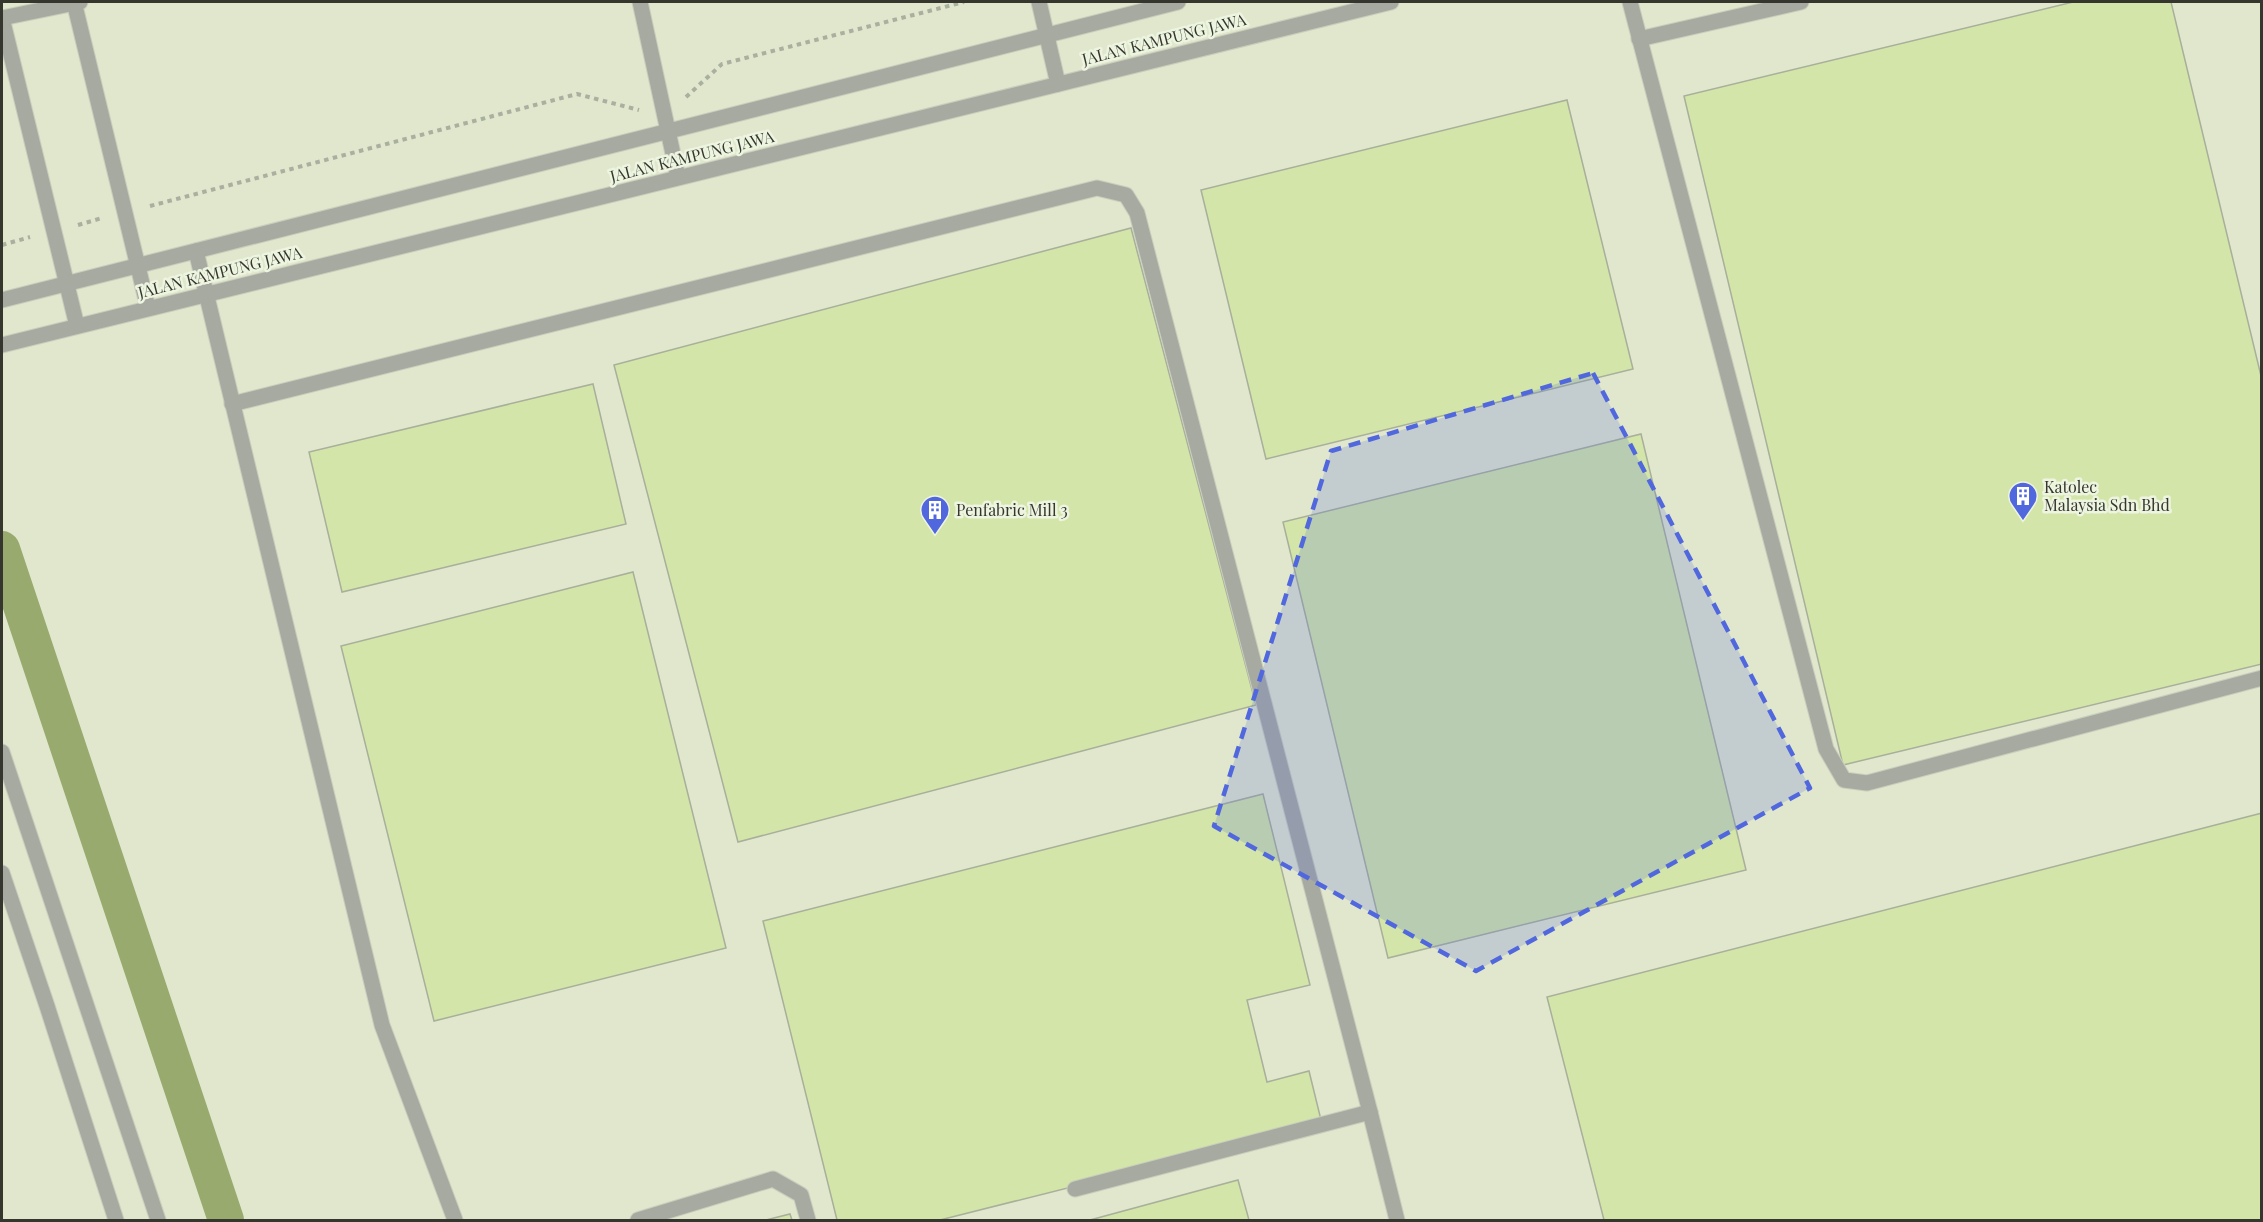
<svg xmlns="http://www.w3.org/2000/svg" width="2263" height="1222" font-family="'Playfair Display',serif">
	<rect width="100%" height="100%" fill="#edf4df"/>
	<rect fill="#e0e7cd" x="2" y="2" width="2259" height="1218"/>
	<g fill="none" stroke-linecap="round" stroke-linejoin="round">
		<polyline stroke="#99aa6f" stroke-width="36" points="2,549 226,1220"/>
	</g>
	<g fill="#d3e5a8" stroke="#a8af9b" stroke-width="1.5">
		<polygon points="2073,2 2171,2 2262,380 2262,664 1843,765 1684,96"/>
		<polygon points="1567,100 1633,369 1266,459 1201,190"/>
		<polygon points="1131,228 1256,705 738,842 614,365"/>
		<polygon points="593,384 626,524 342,592 309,452"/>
		<polygon points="1641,434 1746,870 1388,958 1283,522"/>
		<polygon points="633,572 726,948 434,1021 341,646"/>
		<polygon points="1263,794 1310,985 1247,1000 1267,1082 1309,1071 1322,1124 940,1220 837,1220 763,921"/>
		<polygon points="2262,813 2262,1220 1604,1220 1547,997"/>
		<polygon points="1238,1180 1249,1220 1090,1220"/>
		<polygon points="790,1214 792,1220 766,1220"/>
	</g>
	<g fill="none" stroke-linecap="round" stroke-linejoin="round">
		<g stroke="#c8cebc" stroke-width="17">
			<g id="minor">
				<polyline points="74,2 148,308"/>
				<polyline points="640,2 678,177"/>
				<polyline points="1039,2 1058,84"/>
				<polyline points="1630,2 1826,749 1844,780 1867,783 2262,678"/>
				<polyline points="2,18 77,326"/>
				<polyline points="2,18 80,2"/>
				<polyline points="1639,39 1801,2"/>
				<polyline points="196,251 382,1025 455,1220"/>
				<polyline points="2,300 1178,2"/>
				<polyline points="2,345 1391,2"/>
				<polyline points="232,404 1097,188 1126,195 1137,213 1370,1112 1397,1220"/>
				<polyline points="2,752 158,1220"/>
				<polyline points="2,873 47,1006 116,1220"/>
				<polyline points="1075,1189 1370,1112"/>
				<polyline points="638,1220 773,1179 801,1195 808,1220"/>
			</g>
		</g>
		<g stroke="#aab09f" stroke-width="4" stroke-dasharray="4.5 4.5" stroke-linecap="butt">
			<polyline points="686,97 722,64 964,2"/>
			<polyline points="150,206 577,94 639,110"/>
			<polyline points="78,225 102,218"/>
			<polyline points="2,245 30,237"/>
		</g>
		<use href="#minor" stroke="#a7aaa1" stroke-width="15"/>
	</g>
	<path fill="#5167dd" fill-opacity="0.2" stroke="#5167dd" stroke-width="4.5" stroke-dasharray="12 8" stroke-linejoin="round" d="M1593 373 1810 788 1476 971 1214 826 1331 451Z"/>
	<defs>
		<g id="building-pin" transform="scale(1.5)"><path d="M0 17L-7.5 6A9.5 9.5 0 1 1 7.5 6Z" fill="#5167dd" stroke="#edf4df"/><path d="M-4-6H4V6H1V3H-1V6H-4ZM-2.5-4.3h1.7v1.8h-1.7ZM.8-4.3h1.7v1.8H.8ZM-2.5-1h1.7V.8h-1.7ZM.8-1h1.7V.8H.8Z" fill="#fff"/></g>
	</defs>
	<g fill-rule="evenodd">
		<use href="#building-pin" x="2023" y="496"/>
		<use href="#building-pin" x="935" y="510"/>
	</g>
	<g text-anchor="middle" stroke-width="5" stroke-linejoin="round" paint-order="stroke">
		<g font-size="16" fill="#35372f" stroke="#edf4df">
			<text transform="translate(1164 39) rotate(-14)" y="6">JALAN KAMPUNG JAWA</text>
			<text transform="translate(692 156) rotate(-14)" y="6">JALAN KAMPUNG JAWA</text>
			<text transform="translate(220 272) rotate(-14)" y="6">JALAN KAMPUNG JAWA</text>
		</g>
		<g font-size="16" fill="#35372f" stroke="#edf4df" text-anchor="start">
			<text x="2044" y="493">Katolec<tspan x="2044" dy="18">Malaysia Sdn Bhd</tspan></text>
			<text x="956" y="516">Penfabric Mill 3</text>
		</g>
	</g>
	<rect width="2263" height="1222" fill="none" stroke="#35372f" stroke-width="6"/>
</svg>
